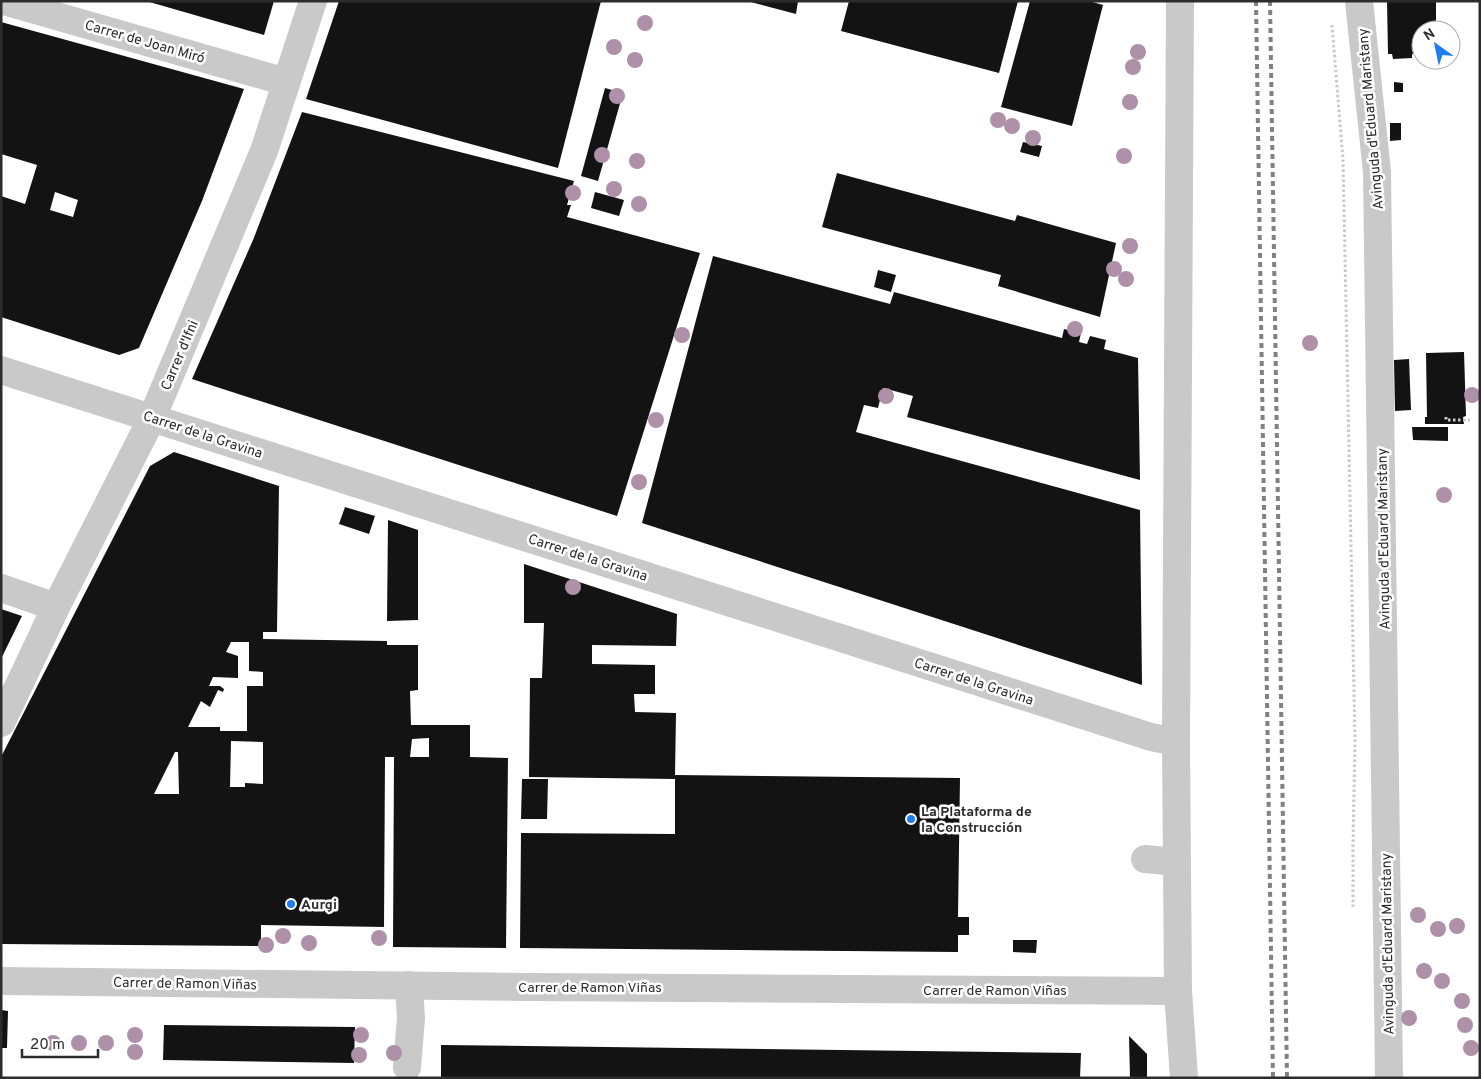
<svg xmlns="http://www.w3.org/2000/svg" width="1481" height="1079" font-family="Overpass,sans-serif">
	<rect width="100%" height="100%" fill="#fff"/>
	<g fill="#131313" fill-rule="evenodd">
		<polygon points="146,1 274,1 264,35"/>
		<polygon points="339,1 601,1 558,168 306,99"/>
		<polygon points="747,1 798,1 796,14"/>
		<polygon points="849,1 1018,1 999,73 841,31"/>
		<polygon points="1030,1 1089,1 1103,5 1072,126 1001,107"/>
		<polygon points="1387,1 1436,1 1436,30 1421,30 1421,54 1412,54 1412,58 1393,59 1392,54 1388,54"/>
		<path d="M1 22 244 89 202 201 139 348 119 355 1 317V196L25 204 37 165 1 154ZM55 192 78 200 73 217 50 210Z"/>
		<polygon points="1394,82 1403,83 1403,92 1394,92"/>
		<polygon points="605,88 623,93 598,181 581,176"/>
		<polygon points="302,112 574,181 567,205 571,205 567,217 700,253 617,516 192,379 253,240"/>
		<polygon points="1390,123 1401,123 1401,140 1390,141"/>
		<polygon points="1023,142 1042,146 1039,157 1020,152"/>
		<polygon points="837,173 1015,221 1017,215 1116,243 1100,317 998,286 1001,275 822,227"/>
		<polygon points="595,192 624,200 619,216 591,208"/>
		<polygon points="713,256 890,304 894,292 1062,338 1064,329 1081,333 1079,342 1087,344 1090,336 1106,340 1104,349 1138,358 1140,480 907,417 913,396 883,388 878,408 864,405 856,432 1140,510 1142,685 642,523"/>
		<polygon points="878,270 896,275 891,292 874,287"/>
		<polygon points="1464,352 1466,416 1463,417 1464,424 1425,424 1425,417 1427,417 1426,353"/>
		<polygon points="1409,359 1411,410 1395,411 1394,360"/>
		<polygon points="1412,427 1448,427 1448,441 1413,440"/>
		<path d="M174 452 279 486 277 632H263V639L387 641V645H418V690L410 691 411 725H470V757L508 758 506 948 393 947 394 757H385L384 927 261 925V946L1 944V757L150 466ZM231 642H249V671L263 672V686H247V731H220V727H188L201 701 210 707 218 690 223 692 224 689 220 686H209L213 677 238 678V656L226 652ZM429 738V757H410L412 739ZM231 741 263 742V784L245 783V787H230ZM175 752H178L179 794H154Z"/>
		<polygon points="345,507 375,516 369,534 339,524"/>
		<polygon points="388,520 418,530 418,620 387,621"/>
		<polygon points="524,564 677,614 676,646 592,645 592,664 655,665 655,694 634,694 635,712 676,713 675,775 960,778 958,917 969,917 969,935 958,935 958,952 520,948 521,833 675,834 675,779 529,777 530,678 542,678 544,623 524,623"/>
		<polygon points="1,609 22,616 1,659"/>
		<polygon points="522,779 548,779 547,819 521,819"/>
		<polygon points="1013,940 1037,940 1036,953 1013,952"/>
		<polygon points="1,1010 8,1011 7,1048 1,1048"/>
		<polygon points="164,1025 355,1027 354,1063 163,1060"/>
		<polygon points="1129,1036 1147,1054 1147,1078 1130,1078"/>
		<polygon points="441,1045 1081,1053 1080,1078 441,1078"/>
	</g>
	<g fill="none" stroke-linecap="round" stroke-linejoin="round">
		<g stroke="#c9c9c9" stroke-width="3" stroke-dasharray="2.5 2.5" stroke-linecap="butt">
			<polyline points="1332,25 1343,160 1355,741 1353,844 1353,909"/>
			<polyline points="1446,417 1446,420 1470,420"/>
		</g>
		<g stroke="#c9c9c9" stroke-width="28">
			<polyline points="4,1 286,82"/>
			<polyline points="1180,1 1176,742 1178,991 1184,1078"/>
			<polyline points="1359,1 1377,172 1389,1078"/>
			<polyline points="1,370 1151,737 1176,742"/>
			<polyline points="1,588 56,607"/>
			<polyline points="1,723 56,607 152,418 264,151 313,1"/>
			<polyline points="1145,859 1177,862"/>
			<polyline points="1,981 531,987 1178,991"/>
			<polyline points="407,1067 411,1018 409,985"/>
		</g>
		<g stroke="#818181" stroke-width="4" stroke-dasharray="5 4" stroke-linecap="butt">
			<polyline points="1256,1 1273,1078"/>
			<polyline points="1270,1 1287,1078"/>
		</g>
	</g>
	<g fill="#ae90a9">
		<circle cx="645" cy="23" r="8"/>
		<circle cx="614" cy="47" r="8"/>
		<circle cx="1138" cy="52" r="8"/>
		<circle cx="635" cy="60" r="8"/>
		<circle cx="1133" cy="67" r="8"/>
		<circle cx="617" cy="96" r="8"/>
		<circle cx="1130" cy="102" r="8"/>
		<circle cx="998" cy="120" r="8"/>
		<circle cx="1012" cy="126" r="8"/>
		<circle cx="1033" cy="138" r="8"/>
		<circle cx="602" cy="155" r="8"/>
		<circle cx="1124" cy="156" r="8"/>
		<circle cx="637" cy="161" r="8"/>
		<circle cx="614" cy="189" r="8"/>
		<circle cx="573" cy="193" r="8"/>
		<circle cx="639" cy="204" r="8"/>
		<circle cx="1130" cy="246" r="8"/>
		<circle cx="1114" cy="269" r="8"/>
		<circle cx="1126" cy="279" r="8"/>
		<circle cx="1075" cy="329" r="8"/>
		<circle cx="682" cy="335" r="8"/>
		<circle cx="1310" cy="343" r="8"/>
		<circle cx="1472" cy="395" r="8"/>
		<circle cx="886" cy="396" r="8"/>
		<circle cx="656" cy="420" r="8"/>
		<circle cx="639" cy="482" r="8"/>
		<circle cx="1444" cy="495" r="8"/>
		<circle cx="573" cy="587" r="8"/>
		<circle cx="1418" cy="915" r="8"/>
		<circle cx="1457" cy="926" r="8"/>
		<circle cx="1438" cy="929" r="8"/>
		<circle cx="283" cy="936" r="8"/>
		<circle cx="379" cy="938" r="8"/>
		<circle cx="309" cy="943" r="8"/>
		<circle cx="266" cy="945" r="8"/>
		<circle cx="1424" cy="971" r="8"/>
		<circle cx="1442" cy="981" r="8"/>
		<circle cx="1462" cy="1001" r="8"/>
		<circle cx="1409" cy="1018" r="8"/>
		<circle cx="1465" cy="1025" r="8"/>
		<circle cx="135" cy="1035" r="8"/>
		<circle cx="361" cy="1035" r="8"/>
		<circle cx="53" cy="1043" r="8"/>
		<circle cx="79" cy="1043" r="8"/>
		<circle cx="106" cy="1043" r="8"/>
		<circle cx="1471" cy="1048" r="8"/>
		<circle cx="135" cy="1052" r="8"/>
		<circle cx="394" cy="1053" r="8"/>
		<circle cx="359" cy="1055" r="8"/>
	</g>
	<g fill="#1e7df3" stroke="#fff" stroke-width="2">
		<circle cx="911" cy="819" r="5"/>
		<circle cx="291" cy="904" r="5"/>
	</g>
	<g text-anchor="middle" stroke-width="5" stroke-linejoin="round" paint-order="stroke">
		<g font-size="14" fill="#2c2c2c" stroke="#fff">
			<text transform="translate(145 41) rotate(16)" y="5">Carrer de Joan Miró</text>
			<text transform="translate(1370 119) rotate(-95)" y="5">Avinguda d'Eduard Maristany</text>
			<text transform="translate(179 355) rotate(-67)" y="5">Carrer d'Ifni</text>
			<text transform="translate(203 434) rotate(18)" y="5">Carrer de la Gravina</text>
			<text transform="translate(1383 539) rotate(-91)" y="5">Avinguda d'Eduard Maristany</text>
			<text transform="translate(588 557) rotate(18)" y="5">Carrer de la Gravina</text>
			<text transform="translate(974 681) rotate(18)" y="5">Carrer de la Gravina</text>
			<text transform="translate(1387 944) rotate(-91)" y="5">Avinguda d'Eduard Maristany</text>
			<text transform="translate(185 983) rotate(1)" y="5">Carrer de Ramon Viñas</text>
			<text x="590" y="992">Carrer de Ramon Viñas</text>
			<text x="995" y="995">Carrer de Ramon Viñas</text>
		</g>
		<g font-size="14" font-weight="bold" fill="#2c2c2c" stroke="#fff" text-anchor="start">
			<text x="921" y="816">La Plataforma de<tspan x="921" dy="16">la Construcción</tspan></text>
			<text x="301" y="909">Aurgi</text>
		</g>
	</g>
	<rect width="1481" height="1079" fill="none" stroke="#2c2c2c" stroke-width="5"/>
	<g transform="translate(1436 45) rotate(327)"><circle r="24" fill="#ffffff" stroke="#ababab"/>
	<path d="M0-4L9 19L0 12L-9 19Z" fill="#1e7df3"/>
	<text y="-8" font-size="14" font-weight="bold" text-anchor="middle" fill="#2c2c2c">N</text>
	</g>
	<path d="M22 1049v8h76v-8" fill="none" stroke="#2c2c2c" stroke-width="2.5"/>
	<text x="30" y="1049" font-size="15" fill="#2c2c2c" stroke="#ffffff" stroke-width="4" paint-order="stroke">20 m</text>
</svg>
